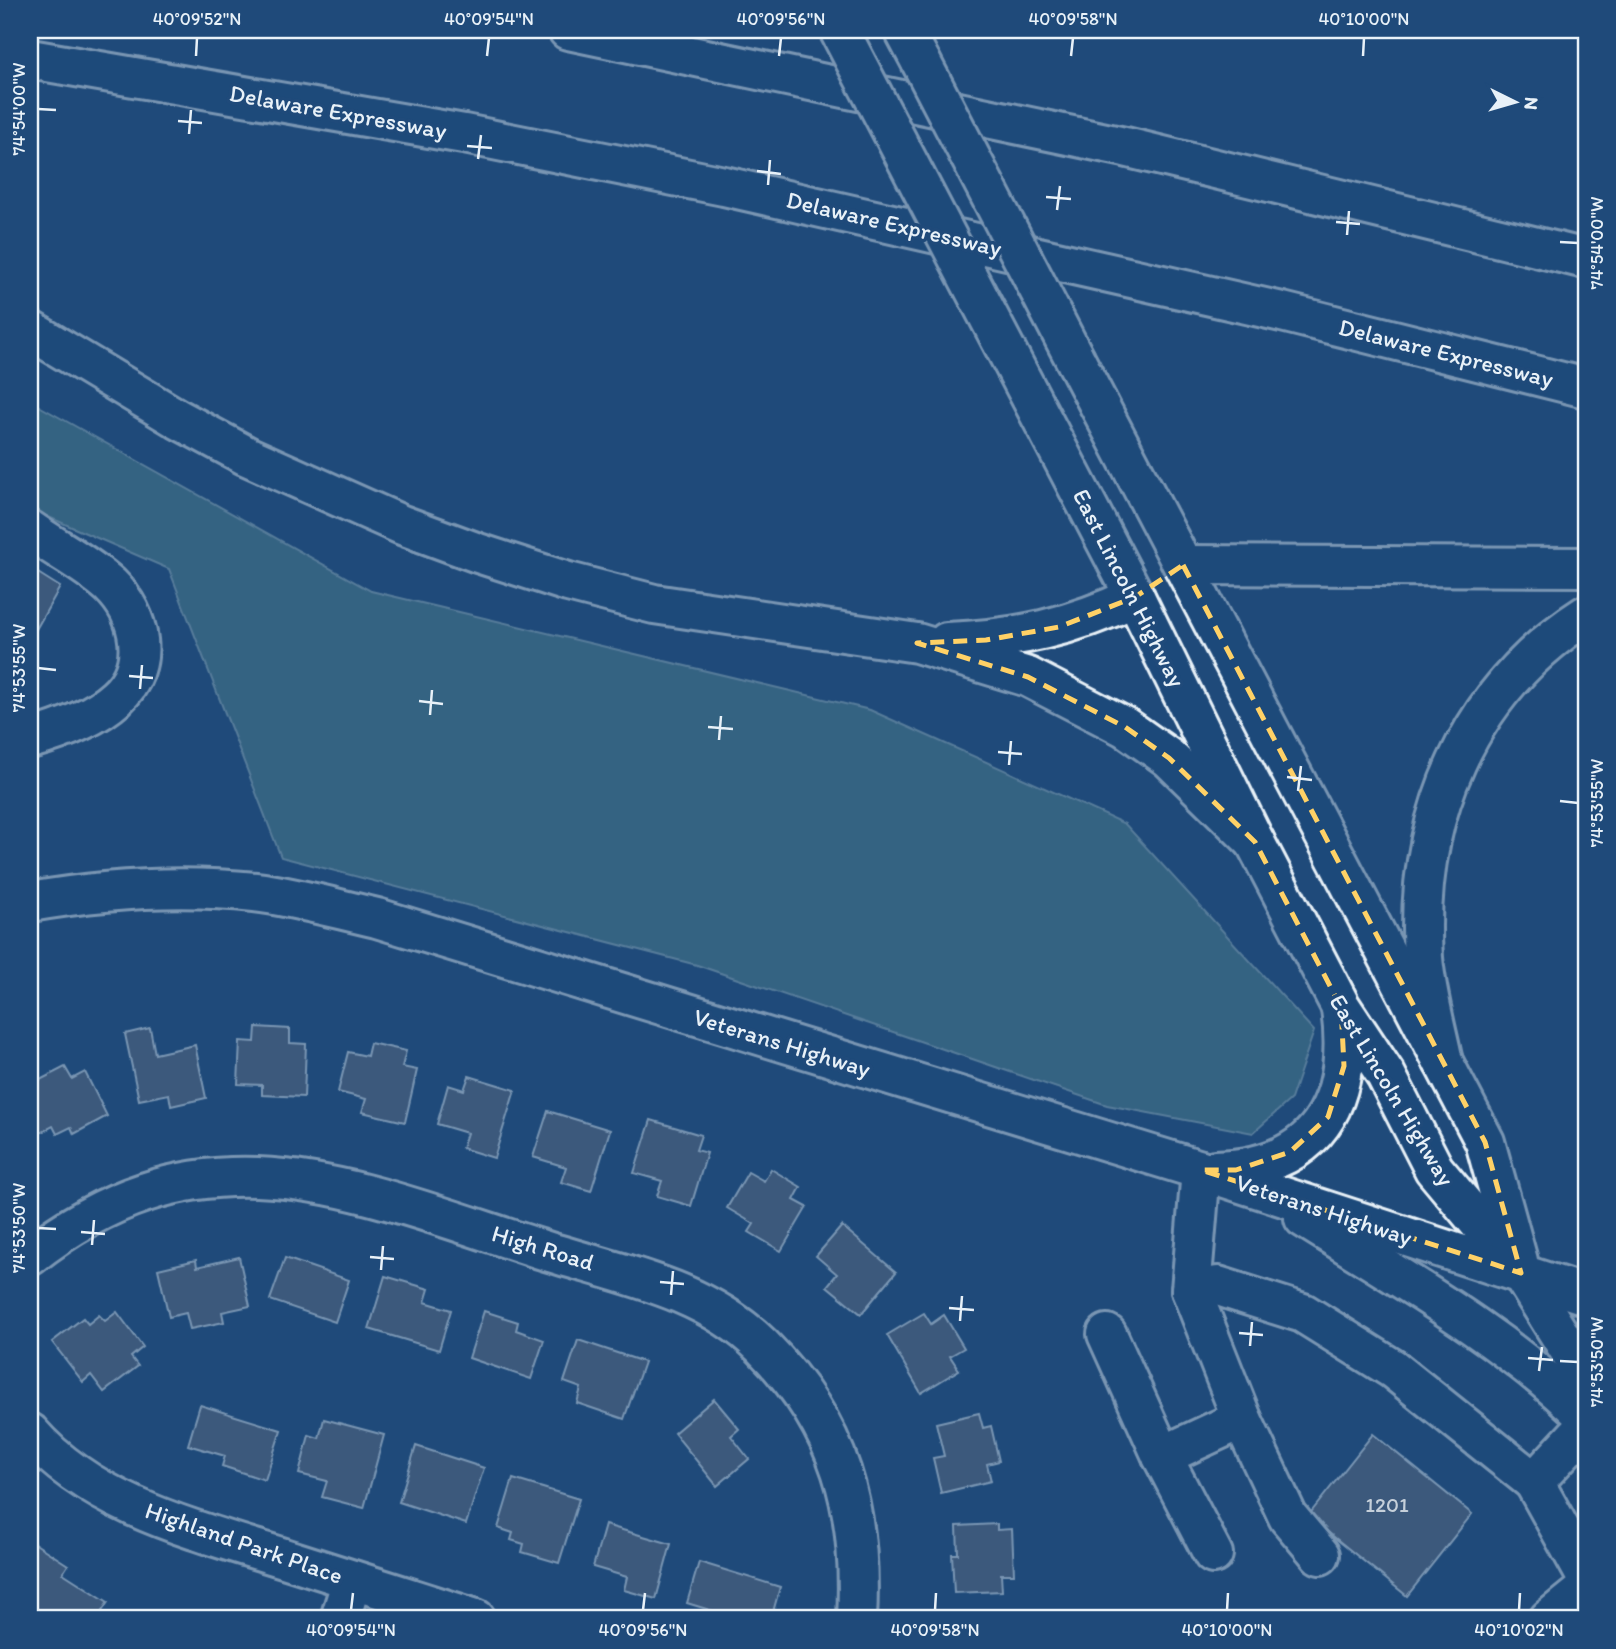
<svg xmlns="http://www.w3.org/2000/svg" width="1616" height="1649" font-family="Itim,sans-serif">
	<rect width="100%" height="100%" fill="#1f4a7a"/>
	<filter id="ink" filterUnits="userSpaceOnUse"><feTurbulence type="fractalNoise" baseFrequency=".0143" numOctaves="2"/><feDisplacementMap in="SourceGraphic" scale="14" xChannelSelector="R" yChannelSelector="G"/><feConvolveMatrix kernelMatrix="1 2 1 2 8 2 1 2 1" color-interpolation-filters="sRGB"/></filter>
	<g filter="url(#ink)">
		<polygon fill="#4f818d" stroke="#9cb9c2" stroke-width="2" points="30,401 371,591 870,710 1125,824 1314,1031 1291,1099 1253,1133 1107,1105 697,965 281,857 169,569 30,509"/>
		<g fill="#5f6b7f" stroke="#e8f1f8" stroke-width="2">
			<polygon points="30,568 60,587 30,640"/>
			<polygon points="256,1027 290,1029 290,1043 306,1044 304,1097 262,1095 262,1085 238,1084 240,1041 255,1042"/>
			<polygon points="150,1028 155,1054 195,1045 206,1098 171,1106 169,1094 139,1100 125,1034"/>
			<polygon points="370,1043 406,1051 402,1067 417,1070 405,1122 362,1112 366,1099 338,1092 348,1052 367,1056"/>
			<polygon points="65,1067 72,1079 85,1072 107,1116 74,1134 71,1127 57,1134 53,1126 40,1133 30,1114 30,1091 36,1087 34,1083"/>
			<polygon points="469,1076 515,1090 494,1158 462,1148 467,1133 437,1124 448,1085 464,1090"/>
			<polygon points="548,1111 610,1130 591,1191 561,1182 566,1167 533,1157"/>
			<polygon points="651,1120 701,1135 696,1150 707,1153 691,1206 657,1196 662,1181 634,1173"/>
			<polygon points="771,1169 801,1187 794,1200 807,1207 781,1251 749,1232 754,1224 727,1208 748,1172 764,1181"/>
			<polygon points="842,1226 896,1272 861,1314 827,1286 837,1274 816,1256"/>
			<polygon points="239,1257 250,1306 222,1312 224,1322 190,1329 186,1313 169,1317 158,1269 196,1260 197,1267"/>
			<polygon points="285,1258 349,1280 335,1322 270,1300"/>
			<polygon points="385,1276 429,1289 425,1302 451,1310 439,1350 369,1329"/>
			<polygon points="484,1311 518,1322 516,1330 544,1340 531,1379 469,1358"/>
			<polygon points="117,1312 143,1347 131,1357 138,1366 104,1392 91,1375 83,1382 52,1342 83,1318 88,1324 99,1315 105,1321"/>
			<polygon points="924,1313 931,1324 944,1315 964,1348 950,1356 959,1370 921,1393 887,1335"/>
			<polygon points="578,1340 644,1362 624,1419 577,1403 581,1388 564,1382"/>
			<polygon points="714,1399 739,1429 731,1436 749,1459 717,1486 674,1433"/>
			<polygon points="200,1405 281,1430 265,1480 222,1466 225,1456 188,1445"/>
			<polygon points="979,1413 983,1428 991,1426 999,1461 987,1464 991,1481 941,1493 933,1458 944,1456 936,1423"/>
			<polygon points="324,1419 384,1435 364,1508 322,1497 327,1481 299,1474 309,1435 319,1438"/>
			<polygon points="1373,1434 1472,1514 1407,1596 1308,1516"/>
			<polygon points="416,1446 484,1468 466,1524 399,1502"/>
			<polygon points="513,1479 579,1499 559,1563 522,1552 524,1544 511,1540 513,1533 498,1528"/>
			<polygon points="997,1524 997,1530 1012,1529 1014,1574 1001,1574 1002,1591 954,1593 952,1554 958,1554 957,1526"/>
			<polygon points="605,1525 671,1544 656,1599 624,1590 627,1577 593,1567"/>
			<polygon points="34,1543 68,1565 63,1573 108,1602 97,1619 58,1619 52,1615 49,1619 30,1619 30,1549"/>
			<polygon points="699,1562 780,1587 771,1619 732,1619 733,1617 687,1603"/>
		</g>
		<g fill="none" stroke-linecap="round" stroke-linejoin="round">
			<g stroke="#e8f1f8" stroke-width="44">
				<g id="minor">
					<path d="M30 530C55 548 87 564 110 585 141 615 152 666 116 698 93 719 59 731 30 739"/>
					<polyline points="1201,1170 1191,1290 1218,1286 1303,1313 1393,1369 1534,1482"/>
					<path d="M30 1256C204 1119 354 1189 540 1249 615 1273 703 1287 762 1346 841 1426 863 1509 857 1619"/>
					<polyline points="1191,1290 1242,1419 1162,1456 1213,1554"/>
					<polyline points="1107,1334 1162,1456"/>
					<polyline points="1242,1419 1288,1517 1320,1555"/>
					<polyline points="1586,1426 1534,1482 1586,1576"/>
					<path d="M30 1433C93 1506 198 1531 287 1559 350 1579 413 1599 476 1619"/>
					<polyline points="340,1619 352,1580"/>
					<polyline points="1549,1619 1586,1589"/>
				</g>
			</g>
			<g stroke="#e8f1f8" stroke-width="44">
				<g id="major">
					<polyline points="904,30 921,62"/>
					<polyline points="959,260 1135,597 1255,842 1341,1007 1386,1075 1434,1169 1521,1273 1586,1377"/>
					<polyline points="1076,361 1485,1142 1518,1261"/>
					<path d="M30 902C104 889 180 884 255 892 296 897 337 909 377 918L1201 1170 1586 1295"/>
					<path d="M1215 1170C1317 1168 1354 1103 1341 1009"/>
					<path d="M1304 1218C1401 1279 1504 1336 1586 1417"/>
				</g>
			</g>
			<g stroke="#e8f1f8" stroke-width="44">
				<g id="highway">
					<polyline points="568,30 1125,147 1586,259"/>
					<polyline points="30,59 464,134 724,186 1282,312 1586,388"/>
					<polyline points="30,330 178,419 247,456 402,525 478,553 568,582 654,604 917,643 1028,677 1125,727 1169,758 1255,842"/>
					<polyline points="1183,565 1586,567"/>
					<path d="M947 642C1018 639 1071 627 1135 597"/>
					<path d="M1443 1062C1436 1028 1426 993 1423 958 1414 818 1467 691 1586 615"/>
				</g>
			</g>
			<use href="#minor" stroke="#1f4a7a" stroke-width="38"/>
			<use href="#major" stroke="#1f4a7a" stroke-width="38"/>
			<use href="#highway" stroke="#1f4a7a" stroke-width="38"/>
			<g stroke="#e8f1f8" stroke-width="44" stroke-linecap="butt">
				<g id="major-bridge">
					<polyline points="839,30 959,260"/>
					<polyline points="921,62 1076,361"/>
				</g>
			</g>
			<use href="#major-bridge" stroke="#1f4a7a" stroke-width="38"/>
		</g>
	</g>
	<path d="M0 0H1616V1649H0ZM1183 565 1485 1142 1521 1273 1201 1170H1236L1290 1152 1328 1117 1344 1066 1341 1007 1255 842 1169 758 1125 727 1028 677 917 643 986 640 1059 627 1135 597Z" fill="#1f4a7a" fill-opacity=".55" fill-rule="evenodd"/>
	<path fill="none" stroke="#ffd166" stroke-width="5" stroke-dasharray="14 9" stroke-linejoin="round" d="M1183 565 1485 1142 1521 1273 1201 1170H1236L1290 1152 1328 1117 1344 1066 1341 1007 1255 842 1169 758 1125 727 1028 677 917 643 986 640 1059 627 1135 597Z"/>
	<path fill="none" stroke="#e8f1f8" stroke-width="2.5" d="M196 56 197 38M487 56 489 38M779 56 781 38M1071 56 1073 38M1363 56 1364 38M38 109 56 110M178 121 202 123M189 134 191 110M467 146 492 148M478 159 481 135M757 171 781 174M768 185 770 160M1046 197 1071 199M1057 210 1060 186M1336 222 1360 224M1347 235 1349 211M1560 242 1578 243M38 668 56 670M129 676 153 678M140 689 142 665M419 701 443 704M430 715 432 690M708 727 733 729M719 740 721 716M998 752 1022 754M1009 765 1011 741M1287 777 1312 780M1298 791 1301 766M1560 801 1578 803M38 1228 56 1229M81 1232 105 1234M92 1245 94 1220M370 1257 394 1259M381 1270 383 1246M660 1282 684 1284M671 1295 673 1271M949 1308 974 1310M960 1321 962 1296M1239 1333 1263 1335M1250 1346 1252 1322M1528 1358 1553 1360M1560 1361 1578 1362M1539 1371 1542 1347M351 1610 353 1593M643 1610 645 1593M935 1610 936 1593M1227 1610 1228 1593M1519 1610 1520 1593"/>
	<g text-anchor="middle" stroke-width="7" stroke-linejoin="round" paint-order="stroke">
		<g font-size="21" fill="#c6d0da">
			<text x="1387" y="1512">1201</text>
		</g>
		<g font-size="24" fill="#e8f1f8" stroke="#1f4a7a">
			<text transform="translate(338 112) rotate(10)" y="8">Delaware Expressway</text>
			<text transform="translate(894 224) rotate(13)" y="8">Delaware Expressway</text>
			<text transform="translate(1446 353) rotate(14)" y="8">Delaware Expressway</text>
			<text transform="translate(1129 588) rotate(63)" y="8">East Lincoln Highway</text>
			<text transform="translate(782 1043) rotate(17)" y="8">Veterans Highway</text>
			<text transform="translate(1392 1090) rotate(59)" y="8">East Lincoln Highway</text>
			<text transform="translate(1324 1210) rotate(18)" y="8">Veterans Highway</text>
			<text transform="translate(543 1248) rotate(17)" y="8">High Road</text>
			<text transform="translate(244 1543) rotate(19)" y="8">Highland Park Place</text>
		</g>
	</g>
	<rect width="1616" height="1649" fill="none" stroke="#1f4a7a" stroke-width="77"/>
	<g transform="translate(1515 102) rotate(95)" stroke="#1f4a7a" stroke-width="5" paint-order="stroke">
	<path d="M0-5L12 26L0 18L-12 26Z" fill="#e8f1f8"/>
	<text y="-10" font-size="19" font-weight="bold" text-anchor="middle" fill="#e8f1f8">N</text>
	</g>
	<rect x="38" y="38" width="1540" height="1572" fill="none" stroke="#e8f1f8" stroke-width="2.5"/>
	<g font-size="18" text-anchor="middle" fill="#e8f1f8">
		<text x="197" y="25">40°09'52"N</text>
		<text x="489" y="25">40°09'54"N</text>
		<text x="781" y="25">40°09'56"N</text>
		<text x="1073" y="25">40°09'58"N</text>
		<text x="1364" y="25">40°10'00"N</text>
		<text transform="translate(19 109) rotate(-90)" y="6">74°54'00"W</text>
		<text transform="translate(1597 243) rotate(-90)" y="6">74°54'00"W</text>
		<text transform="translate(19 668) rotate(-90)" y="6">74°53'55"W</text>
		<text transform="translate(1597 803) rotate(-90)" y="6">74°53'55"W</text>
		<text transform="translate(19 1228) rotate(-90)" y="6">74°53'50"W</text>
		<text transform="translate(1597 1362) rotate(-90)" y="6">74°53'50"W</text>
		<text x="351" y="1636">40°09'54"N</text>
		<text x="643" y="1636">40°09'56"N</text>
		<text x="935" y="1636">40°09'58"N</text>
		<text x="1227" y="1636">40°10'00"N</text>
		<text x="1519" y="1636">40°10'02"N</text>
	</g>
</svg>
